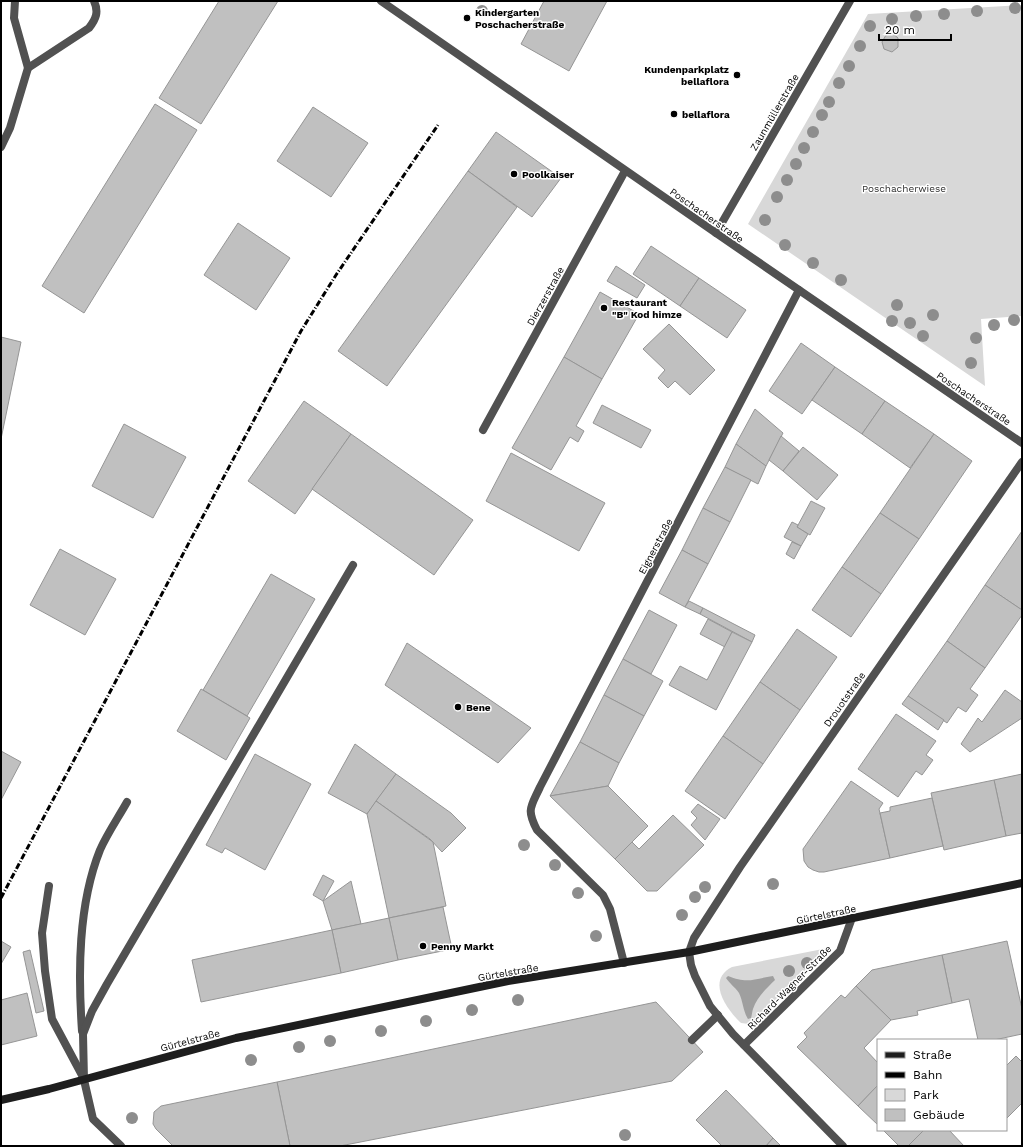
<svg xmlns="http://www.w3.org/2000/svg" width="1023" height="1147" font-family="'Work Sans',sans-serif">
	<rect width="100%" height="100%" fill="#fff"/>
	<g fill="#d8d8d8">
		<polygon points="1022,5 1022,316 981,319 985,386 748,224 868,14"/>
		<path d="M828 948 829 950 758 1022 749 1024 741 1023C726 1009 706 980 732 967Z"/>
	</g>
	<path fill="#9f9f9f" d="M728 976C747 984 754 979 773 976L775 980C766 989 757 997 753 1009 752 1012 752 1015 751 1018L748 1019C743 1011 743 1001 739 993 735 987 729 983 726 978Z"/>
	<g fill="#c0c0c0" stroke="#959595">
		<polygon points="219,1 278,1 201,124 159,98"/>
		<polygon points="544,1 607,1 569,71 521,44"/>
		<polygon points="892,33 898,38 898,47 892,52 884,49 882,42 886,35"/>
		<polygon points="155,104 197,130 84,313 42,286"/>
		<polygon points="313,107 368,143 331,197 277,161"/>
		<polygon points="496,132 561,178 532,217 468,171"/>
		<polygon points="468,171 517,207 387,386 338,351"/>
		<polygon points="238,223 290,258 256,310 204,275"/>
		<polygon points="651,246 699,278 680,306 633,274"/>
		<polygon points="616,266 645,285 637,298 607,281"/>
		<polygon points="699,278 746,310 727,338 680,306"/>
		<polygon points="600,292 639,314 602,379 564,357"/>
		<polygon points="669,324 715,370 690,395 675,381 668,388 658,378 665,370 643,349"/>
		<polygon points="1,337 21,342 1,439"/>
		<polygon points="801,343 835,367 802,414 769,391"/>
		<polygon points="564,357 602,379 576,426 584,431 578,442 570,437 551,470 512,448"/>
		<polygon points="835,367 885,401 862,434 812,400"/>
		<polygon points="304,401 351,434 295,514 248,481"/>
		<polygon points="885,401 934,434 910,468 862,434"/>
		<polygon points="602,405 651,430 641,448 593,423"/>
		<polygon points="755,409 783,433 766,466 736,444"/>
		<polygon points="124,424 186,457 153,518 92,486"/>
		<polygon points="351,434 473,520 434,575 312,489"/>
		<polygon points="934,434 972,461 919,539 880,513"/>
		<polygon points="781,436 799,451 783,471 769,460"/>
		<polygon points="736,444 766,466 758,484 725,467"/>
		<polygon points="803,447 838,475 817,500 783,471"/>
		<polygon points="511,453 605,503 579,551 486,501"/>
		<polygon points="725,467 751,480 730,522 703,508"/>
		<polygon points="811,501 825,508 810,535 797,527"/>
		<polygon points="703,508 730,522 708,564 682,550"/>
		<polygon points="880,513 919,539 881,594 842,567"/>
		<polygon points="792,522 798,525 797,527 808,534 801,546 784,537"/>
		<polygon points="1022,531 1022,610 985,585"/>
		<polygon points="792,542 801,546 794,559 786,554"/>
		<polygon points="60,549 116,579 85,635 30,605"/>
		<polygon points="682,550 708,564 685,607 659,593"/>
		<polygon points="842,567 881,594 851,637 812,610"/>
		<polygon points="271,574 315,599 247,716 203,690"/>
		<polygon points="985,585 1022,610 1022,615 985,668 947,641"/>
		<polygon points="689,601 703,608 700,614 685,607"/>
		<polygon points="703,608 755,635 752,642 700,614"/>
		<polygon points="649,610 677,625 651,674 623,659"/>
		<polygon points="708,619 732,632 725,647 700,634"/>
		<polygon points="797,629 837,657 800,710 760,682"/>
		<polygon points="732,632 752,642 716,710 669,685 680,666 707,680"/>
		<polygon points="947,641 985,668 970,689 978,695 966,712 958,707 947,723 908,696"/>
		<polygon points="407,643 531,728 498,763 385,685"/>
		<polygon points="623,659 663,681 644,716 604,695"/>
		<polygon points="760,682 800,710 763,764 723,736"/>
		<polygon points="201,689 250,718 226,760 177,731"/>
		<polygon points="1005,690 1022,702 1022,718 970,752 961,744 978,718 982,722"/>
		<polygon points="604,695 644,716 619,763 580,742"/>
		<polygon points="908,696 944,720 938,730 902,704"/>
		<polygon points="896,714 936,741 926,755 933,760 922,775 916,771 898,797 858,769"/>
		<polygon points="723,736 763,764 725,819 685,791"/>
		<polygon points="580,742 619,763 608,786 550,796"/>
		<polygon points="355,744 396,774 367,814 328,793"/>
		<polygon points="1,751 21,762 1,800"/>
		<polygon points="255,754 311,784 265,870 225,848 222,853 206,845"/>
		<polygon points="396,774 451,813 466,828 442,852 430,839 376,801"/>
		<polygon points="1022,774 1022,833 1006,836 994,780"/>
		<polygon points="994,780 1006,836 944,850 931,793"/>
		<polygon points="851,781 883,803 879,809 890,858 824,872 819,872 813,870 808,867 804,861 803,849"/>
		<polygon points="608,786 648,826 615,859 550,796"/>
		<polygon points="932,798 943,846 890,858 880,813 890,811 890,807"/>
		<polygon points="376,801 433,842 446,906 389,918 367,814"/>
		<polygon points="698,804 720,819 705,840 691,825 697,818 691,812"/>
		<polygon points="673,815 704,845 657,891 647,891 615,859 632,842 639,849"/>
		<polygon points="323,875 334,881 323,901 313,895"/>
		<polygon points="351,881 361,924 332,930 323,901"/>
		<polygon points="443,907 452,949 398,960 389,918"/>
		<polygon points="389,918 398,960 341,973 332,930"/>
		<polygon points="332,930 341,973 201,1002 192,960"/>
		<polygon points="1,941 11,947 1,964"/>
		<polygon points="1007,941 1022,1009 1022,1034 994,1040 978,1040 969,999 952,1003 942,955"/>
		<polygon points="30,950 44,1011 36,1013 23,952"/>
		<polygon points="942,955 952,1003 917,1011 918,1015 891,1020 856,986 872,970"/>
		<polygon points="856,986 891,1020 864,1048 878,1063 878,1085 858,1106 797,1047 807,1037 804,1033 841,995 845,998"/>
		<polygon points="27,993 37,1036 1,1045 1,1000"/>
		<polygon points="656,1002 703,1052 672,1081 340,1146 290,1146 277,1082"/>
		<polygon points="1016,1056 1022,1062 1022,1103 1006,1119 1006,1066"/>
		<polygon points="277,1082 290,1146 173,1146 156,1129 153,1124 154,1112 161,1106"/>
		<polygon points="878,1085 878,1125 858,1106"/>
		<polygon points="726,1090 773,1138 766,1146 722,1146 696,1120"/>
		<polygon points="883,1130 924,1130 908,1146 899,1146"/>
		<polygon points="924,1130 949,1130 964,1146 908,1146"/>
		<polygon points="773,1138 781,1146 766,1146"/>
	</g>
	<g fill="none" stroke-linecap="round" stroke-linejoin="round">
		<g stroke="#515151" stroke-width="8">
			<path d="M15 1 14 18 28 68 89 28C96 19 99 12 94 1"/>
			<polyline points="1,147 10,128 28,68"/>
			<polyline points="49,886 42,933 45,971 52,1019 83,1077"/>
			<path d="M82 1031C78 973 78 905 100 850 107 834 118 818 127 802"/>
			<polyline points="692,1040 718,1015"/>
			<polyline points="84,1080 83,1034 92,1011 107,984 353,565"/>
		</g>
		<g stroke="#515151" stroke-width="8">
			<polyline points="381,1 716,233 1022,443"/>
			<polyline points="716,233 850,1"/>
			<polyline points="483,430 625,171"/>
			<path d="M624 963 610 909 603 895 537 830C526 809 531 807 540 787L799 290"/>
			<polyline points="744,1045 840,951 852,918"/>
			<polyline points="84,1080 93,1119 121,1146"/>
			<polyline points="843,1146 733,1034 710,1006 695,976 691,965 689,952 694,938 740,867 1022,462"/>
		</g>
		<polyline stroke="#1e1e1e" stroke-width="8" points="1,1100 49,1089 236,1038 508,981 689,952 1022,883"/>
		<polyline stroke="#000" stroke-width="3" stroke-dasharray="6 2 1 2" stroke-linecap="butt" points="1,898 301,331 336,275 438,125"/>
	</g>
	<g fill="#8d8d8d">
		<circle cx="1015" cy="8" r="6"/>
		<circle cx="482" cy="11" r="6"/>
		<circle cx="977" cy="11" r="6"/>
		<circle cx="944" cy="14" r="6"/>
		<circle cx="916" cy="16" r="6"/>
		<circle cx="892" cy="19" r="6"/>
		<circle cx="870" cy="26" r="6"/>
		<circle cx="860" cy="46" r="6"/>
		<circle cx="849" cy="66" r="6"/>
		<circle cx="839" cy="83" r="6"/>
		<circle cx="829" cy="102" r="6"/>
		<circle cx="822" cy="115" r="6"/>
		<circle cx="813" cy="132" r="6"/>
		<circle cx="804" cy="148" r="6"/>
		<circle cx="796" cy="164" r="6"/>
		<circle cx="787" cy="180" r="6"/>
		<circle cx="777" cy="197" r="6"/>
		<circle cx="765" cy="220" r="6"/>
		<circle cx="785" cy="245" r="6"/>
		<circle cx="813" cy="263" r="6"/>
		<circle cx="841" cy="280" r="6"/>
		<circle cx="897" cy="305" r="6"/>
		<circle cx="933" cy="315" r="6"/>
		<circle cx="1014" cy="320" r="6"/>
		<circle cx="892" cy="321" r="6"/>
		<circle cx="910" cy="323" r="6"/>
		<circle cx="994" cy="325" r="6"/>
		<circle cx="923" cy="336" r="6"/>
		<circle cx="976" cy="338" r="6"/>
		<circle cx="971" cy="363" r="6"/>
		<circle cx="524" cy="845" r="6"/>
		<circle cx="555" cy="865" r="6"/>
		<circle cx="773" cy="884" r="6"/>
		<circle cx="705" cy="887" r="6"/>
		<circle cx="578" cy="893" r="6"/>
		<circle cx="695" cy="897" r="6"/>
		<circle cx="682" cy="915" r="6"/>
		<circle cx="596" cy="936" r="6"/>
		<circle cx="807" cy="963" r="6"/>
		<circle cx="789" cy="971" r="6"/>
		<circle cx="518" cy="1000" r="6"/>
		<circle cx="472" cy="1010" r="6"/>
		<circle cx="426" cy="1021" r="6"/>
		<circle cx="381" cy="1031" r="6"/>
		<circle cx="330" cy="1041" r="6"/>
		<circle cx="299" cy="1047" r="6"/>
		<circle cx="251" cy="1060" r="6"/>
		<circle cx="132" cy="1118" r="6"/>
		<circle cx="625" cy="1135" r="6"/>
	</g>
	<g fill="#000" stroke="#fff" stroke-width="1.5">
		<circle cx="467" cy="18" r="4"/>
		<circle cx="737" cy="75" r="4"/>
		<circle cx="674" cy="114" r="4"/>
		<circle cx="514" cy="174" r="4"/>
		<circle cx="604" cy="308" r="4"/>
		<circle cx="458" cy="707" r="4"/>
		<circle cx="423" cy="946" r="4"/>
	</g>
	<g text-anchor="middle" stroke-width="3" stroke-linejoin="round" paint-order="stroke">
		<g font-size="10" font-weight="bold" fill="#000" stroke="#fff" text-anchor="start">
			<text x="475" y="16">Kindergarten<tspan x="475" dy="12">Poschacherstraße</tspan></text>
			<text x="729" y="73" text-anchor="end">Kundenparkplatz<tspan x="729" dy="12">bellaflora</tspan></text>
			<text x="682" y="118">bellaflora</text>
			<text x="522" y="178">Poolkaiser</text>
			<text x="612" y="306">Restaurant<tspan x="612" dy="12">"B" Kod himze</tspan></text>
			<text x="466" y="711">Bene</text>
			<text x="431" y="950">Penny Markt</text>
		</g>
		<g font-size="10" fill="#000" stroke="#fff">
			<text transform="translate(774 112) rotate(-60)" y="4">Zaunmüllerstraße</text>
			<text transform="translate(707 215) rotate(35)" y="4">Poschacherstraße</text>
			<text transform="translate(545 296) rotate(-61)" y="4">Dierzerstraße</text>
			<text transform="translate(974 398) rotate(34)" y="4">Poschacherstraße</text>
			<text transform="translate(655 546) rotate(-62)" y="4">Eignerstraße</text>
			<text transform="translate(844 699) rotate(-55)" y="4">Drouotstraße</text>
			<text transform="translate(826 914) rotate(-12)" y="4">Gürtelstraße</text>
			<text transform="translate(508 972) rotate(-10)" y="4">Gürtelstraße</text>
			<text transform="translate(789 987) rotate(-45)" y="4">Richard-Wagner-Straße</text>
			<text transform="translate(190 1040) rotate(-15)" y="4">Gürtelstraße</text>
		</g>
		<g font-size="10" fill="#2f2f2f" stroke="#fff">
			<text x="904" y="192">Poschacherwiese</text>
		</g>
	</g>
	<rect width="1023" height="1147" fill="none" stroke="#000000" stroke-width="4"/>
	<rect x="877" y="1039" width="130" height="92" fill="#ffffff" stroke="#999999"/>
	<rect x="885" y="1052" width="20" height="6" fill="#1e1e1e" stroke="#999999"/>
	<text x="913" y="1059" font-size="12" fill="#000000">Straße</text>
	<rect x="885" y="1072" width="20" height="6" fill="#000000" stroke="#999999"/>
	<text x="913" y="1079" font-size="12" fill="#000000">Bahn</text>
	<rect x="885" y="1089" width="20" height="12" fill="#d8d8d8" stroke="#999999"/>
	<text x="913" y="1099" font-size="12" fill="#000000">Park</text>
	<rect x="885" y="1109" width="20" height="12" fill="#c0c0c0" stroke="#999999"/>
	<text x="913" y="1119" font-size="12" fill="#000000">Gebäude</text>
	<path d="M879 34v6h72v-6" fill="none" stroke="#000000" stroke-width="2"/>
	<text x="885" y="34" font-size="12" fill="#000000" stroke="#ffffff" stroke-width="3" paint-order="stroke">20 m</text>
</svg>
